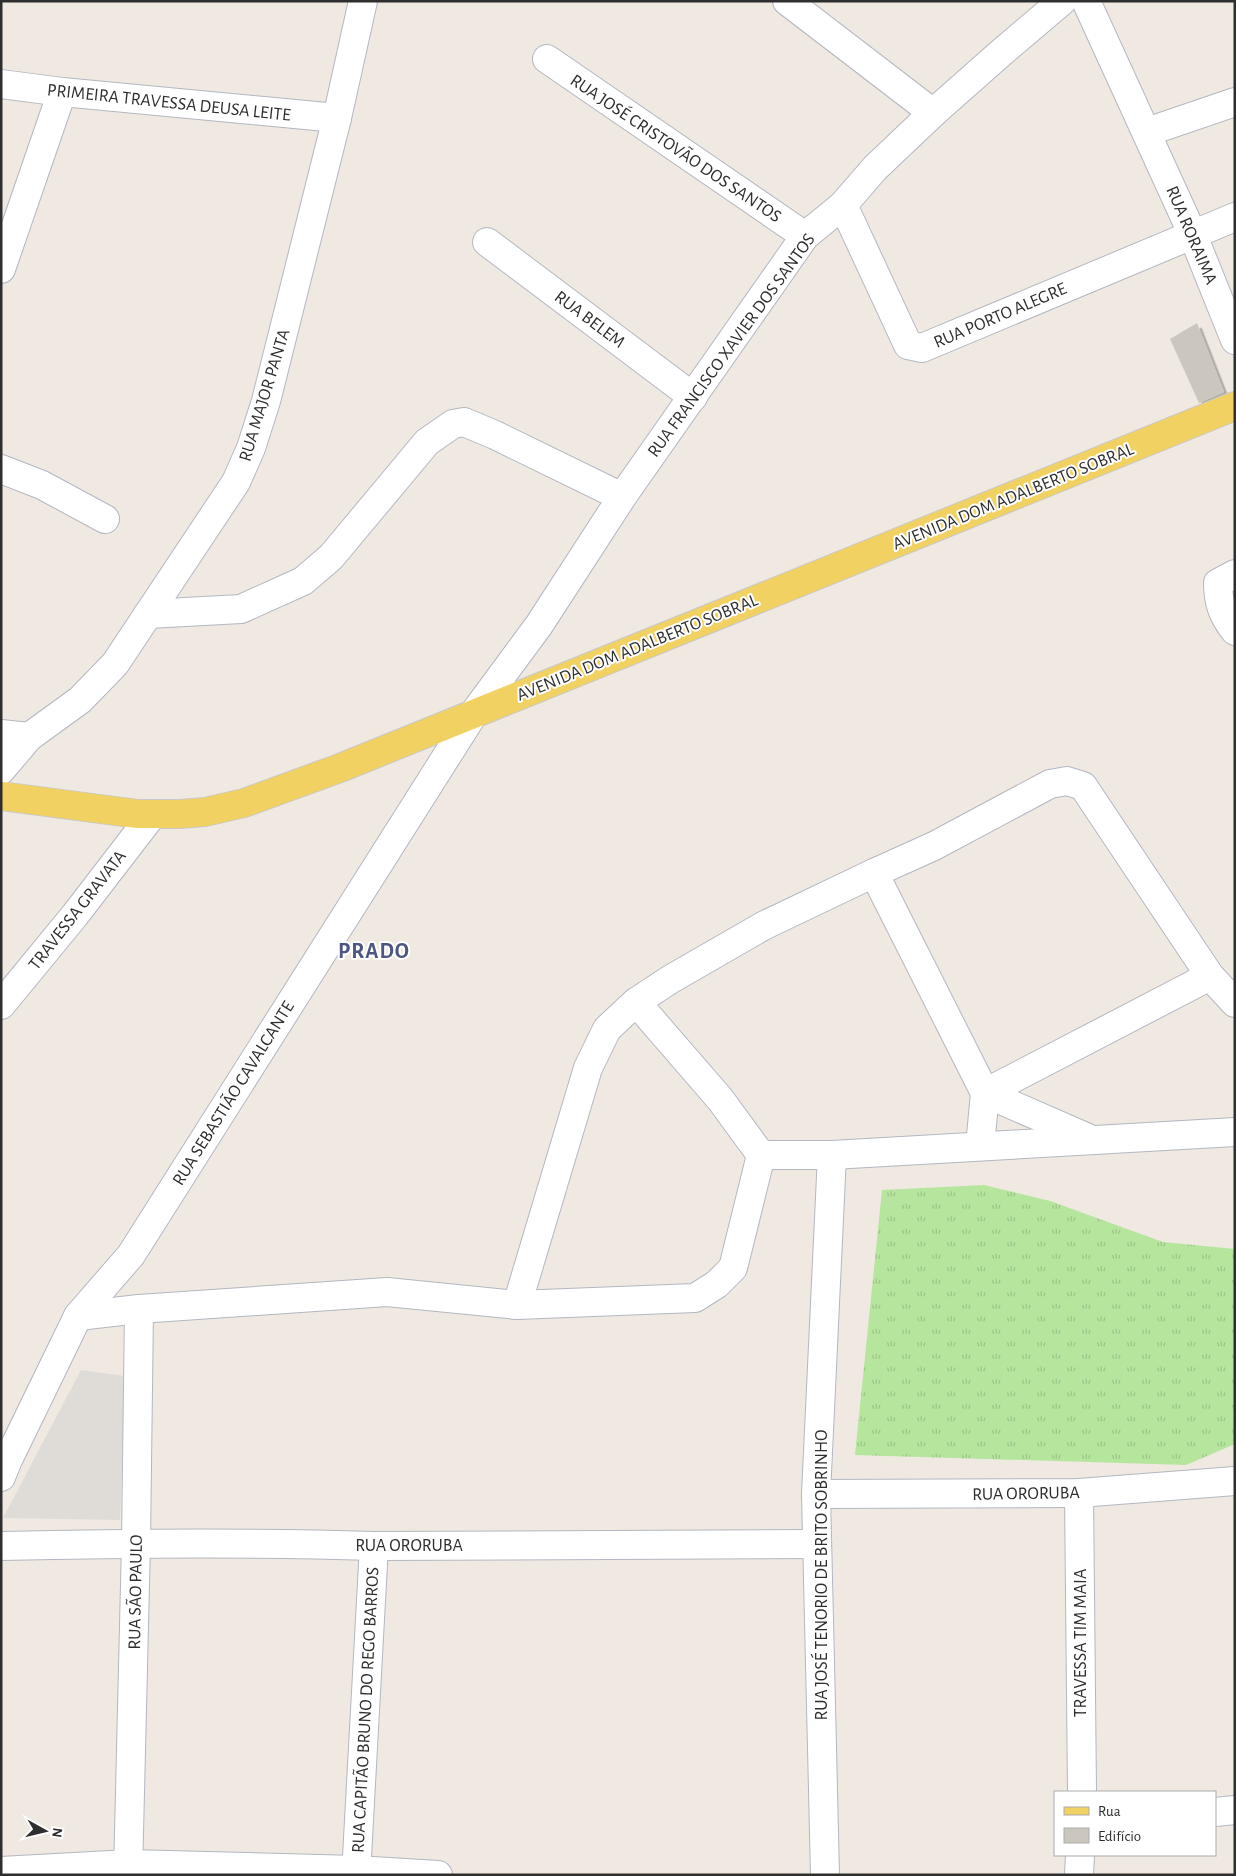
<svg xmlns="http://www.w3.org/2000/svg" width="1236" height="1876" font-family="'Alegreya Sans',sans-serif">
	<defs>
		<pattern id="grass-tufts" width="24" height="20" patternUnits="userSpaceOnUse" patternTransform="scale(1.25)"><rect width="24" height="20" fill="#b6e59e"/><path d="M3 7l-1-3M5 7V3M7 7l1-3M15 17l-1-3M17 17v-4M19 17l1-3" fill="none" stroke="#9dc588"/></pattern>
		<filter id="shadow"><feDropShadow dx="4.5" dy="4.5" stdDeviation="0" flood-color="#0004"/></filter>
	</defs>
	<rect width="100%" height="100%" fill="#efe9e1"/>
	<polygon fill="url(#grass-tufts)" points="984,1185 1050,1201 1163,1242 1235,1249 1235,1444 1186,1465 855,1455 882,1190"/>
	<polygon fill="#dfdcd8" points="81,1370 125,1376 120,1520 3,1518"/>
	<polygon fill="#cbc7bf" filter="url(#shadow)" points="1197,323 1224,392 1199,403 1170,339"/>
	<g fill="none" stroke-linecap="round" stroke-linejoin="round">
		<g stroke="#b4b7c1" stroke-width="30">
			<g id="minor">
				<polyline points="787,1 933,113"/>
				<polyline points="1086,1 1192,233 1235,340"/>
				<polyline points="547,59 805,236"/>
				<polyline points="1,84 62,92 337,118"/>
				<polyline points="1147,132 1235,102"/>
				<polyline points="843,205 908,345 922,348 1235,217"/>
				<polyline points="487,242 693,397"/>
				<polyline points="1,269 62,92"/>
				<polyline points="1,469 42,485 105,519"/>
				<path d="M1235 574 1218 583C1218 603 1223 616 1235 631"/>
				<polyline points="148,614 241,609 303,581 331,557 427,442 453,424 464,422 495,435 622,497"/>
				<polyline points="1,734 29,737"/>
				<polyline points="1,770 29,737 80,700 115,664 236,482 251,448 266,401 337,118 363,1"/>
				<polyline points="874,873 985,1093 1088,1138"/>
				<polyline points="636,1002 720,1099 761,1155 832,1155 1235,1132"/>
				<polyline points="1,1005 75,915 152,815"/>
				<polyline points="980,1146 985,1093 1210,976"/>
				<polyline points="517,1305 588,1068 607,1029 636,1002 671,979 765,925 874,873 934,846 1050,784 1067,781 1083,786 1210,976 1235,1003"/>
				<polyline points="78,1316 139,1309 387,1292 517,1305 695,1298 717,1284 733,1268 761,1155"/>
				<polyline points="1,1477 7,1462 78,1316 131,1255 474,713 539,625 622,497 805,236 843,205 875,168 933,113 1002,52 1062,1"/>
				<polyline points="1079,1493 1082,1792"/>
				<polyline points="816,1494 1079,1493 1235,1481"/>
				<path d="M1 1546C126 1543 250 1542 374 1546L817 1544"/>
				<polyline points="1215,1812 1235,1810"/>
				<polyline points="1,1871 129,1864 356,1870 438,1875"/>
				<polyline points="128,1875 136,1543 139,1309"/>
				<polyline points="356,1875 374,1546"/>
				<polyline points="825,1875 816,1494 832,1155"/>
				<polyline points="1079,1875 1080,1855"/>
			</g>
		</g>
		<g stroke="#c9c9c9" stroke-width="30">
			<polyline id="major" points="1,796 138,814 180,814 205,812 244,803 340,768 1235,406"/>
		</g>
		<use href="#minor" stroke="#fff" stroke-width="28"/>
		<use href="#major" stroke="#f2d163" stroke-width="28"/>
	</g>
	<g text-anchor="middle" stroke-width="4" stroke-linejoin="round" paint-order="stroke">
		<g font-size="18" fill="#2e2e2e" stroke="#fff">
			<text transform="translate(169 102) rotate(6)" y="6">PRIMEIRA TRAVESSA DEUSA LEITE</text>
			<text transform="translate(676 148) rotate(34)" y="6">RUA JOSÉ CRISTOVÃO DOS SANTOS</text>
			<text transform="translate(1192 235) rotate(67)" y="6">RUA RORAIMA</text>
			<text transform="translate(1000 315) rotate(-23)" y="6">RUA PORTO ALEGRE</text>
			<text transform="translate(590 319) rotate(37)" y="6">RUA BELEM</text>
			<text transform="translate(731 345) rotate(-54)" y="6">RUA FRANCISCO XAVIER DOS SANTOS</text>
			<text transform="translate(264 395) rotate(-73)" y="6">RUA MAJOR PANTA</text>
			<text transform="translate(1013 496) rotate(-22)" y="6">AVENIDA DOM ADALBERTO SOBRAL</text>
			<text transform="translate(637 647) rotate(-22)" y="6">AVENIDA DOM ADALBERTO SOBRAL</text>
			<text transform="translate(77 910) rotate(-52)" y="6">TRAVESSA GRAVATA</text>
			<text transform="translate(233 1093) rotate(-58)" y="6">RUA SEBASTIÃO CAVALCANTE</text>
			<text transform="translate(1026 1493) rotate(-1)" y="6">RUA ORORUBA</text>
			<text x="409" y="1551">RUA ORORUBA</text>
			<text transform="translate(821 1575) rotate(-90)" y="6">RUA JOSÉ TENORIO DE BRITO SOBRINHO</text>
			<text transform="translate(135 1592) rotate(-89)" y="6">RUA SÃO PAULO</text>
			<text transform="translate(1080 1643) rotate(-90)" y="6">TRAVESSA TIM MAIA</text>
			<text transform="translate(365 1710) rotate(-87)" y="6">RUA CAPITÃO BRUNO DO REGO BARROS</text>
		</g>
		<g font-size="22" font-weight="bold" letter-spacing="1" fill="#4d5680" stroke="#fff">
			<text x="374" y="958">PRADO</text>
		</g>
	</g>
	<rect width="1236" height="1876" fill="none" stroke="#2e2e2e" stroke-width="5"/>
	<rect x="1054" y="1791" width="162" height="65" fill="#ffffff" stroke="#ababab"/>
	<rect x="1064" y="1807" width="25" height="8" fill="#f2d163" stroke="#ababab"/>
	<text x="1098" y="1816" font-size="15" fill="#2e2e2e">Rua</text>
	<rect x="1064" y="1828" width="25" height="15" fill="#cbc7bf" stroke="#ababab"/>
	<text x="1098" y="1841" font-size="15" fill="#2e2e2e">Edifício</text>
	<g transform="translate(45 1831) rotate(98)" stroke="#ffffff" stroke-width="4" paint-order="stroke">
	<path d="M0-4L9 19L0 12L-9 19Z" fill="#2e2e2e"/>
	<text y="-8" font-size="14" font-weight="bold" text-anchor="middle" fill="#2e2e2e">N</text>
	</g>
</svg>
